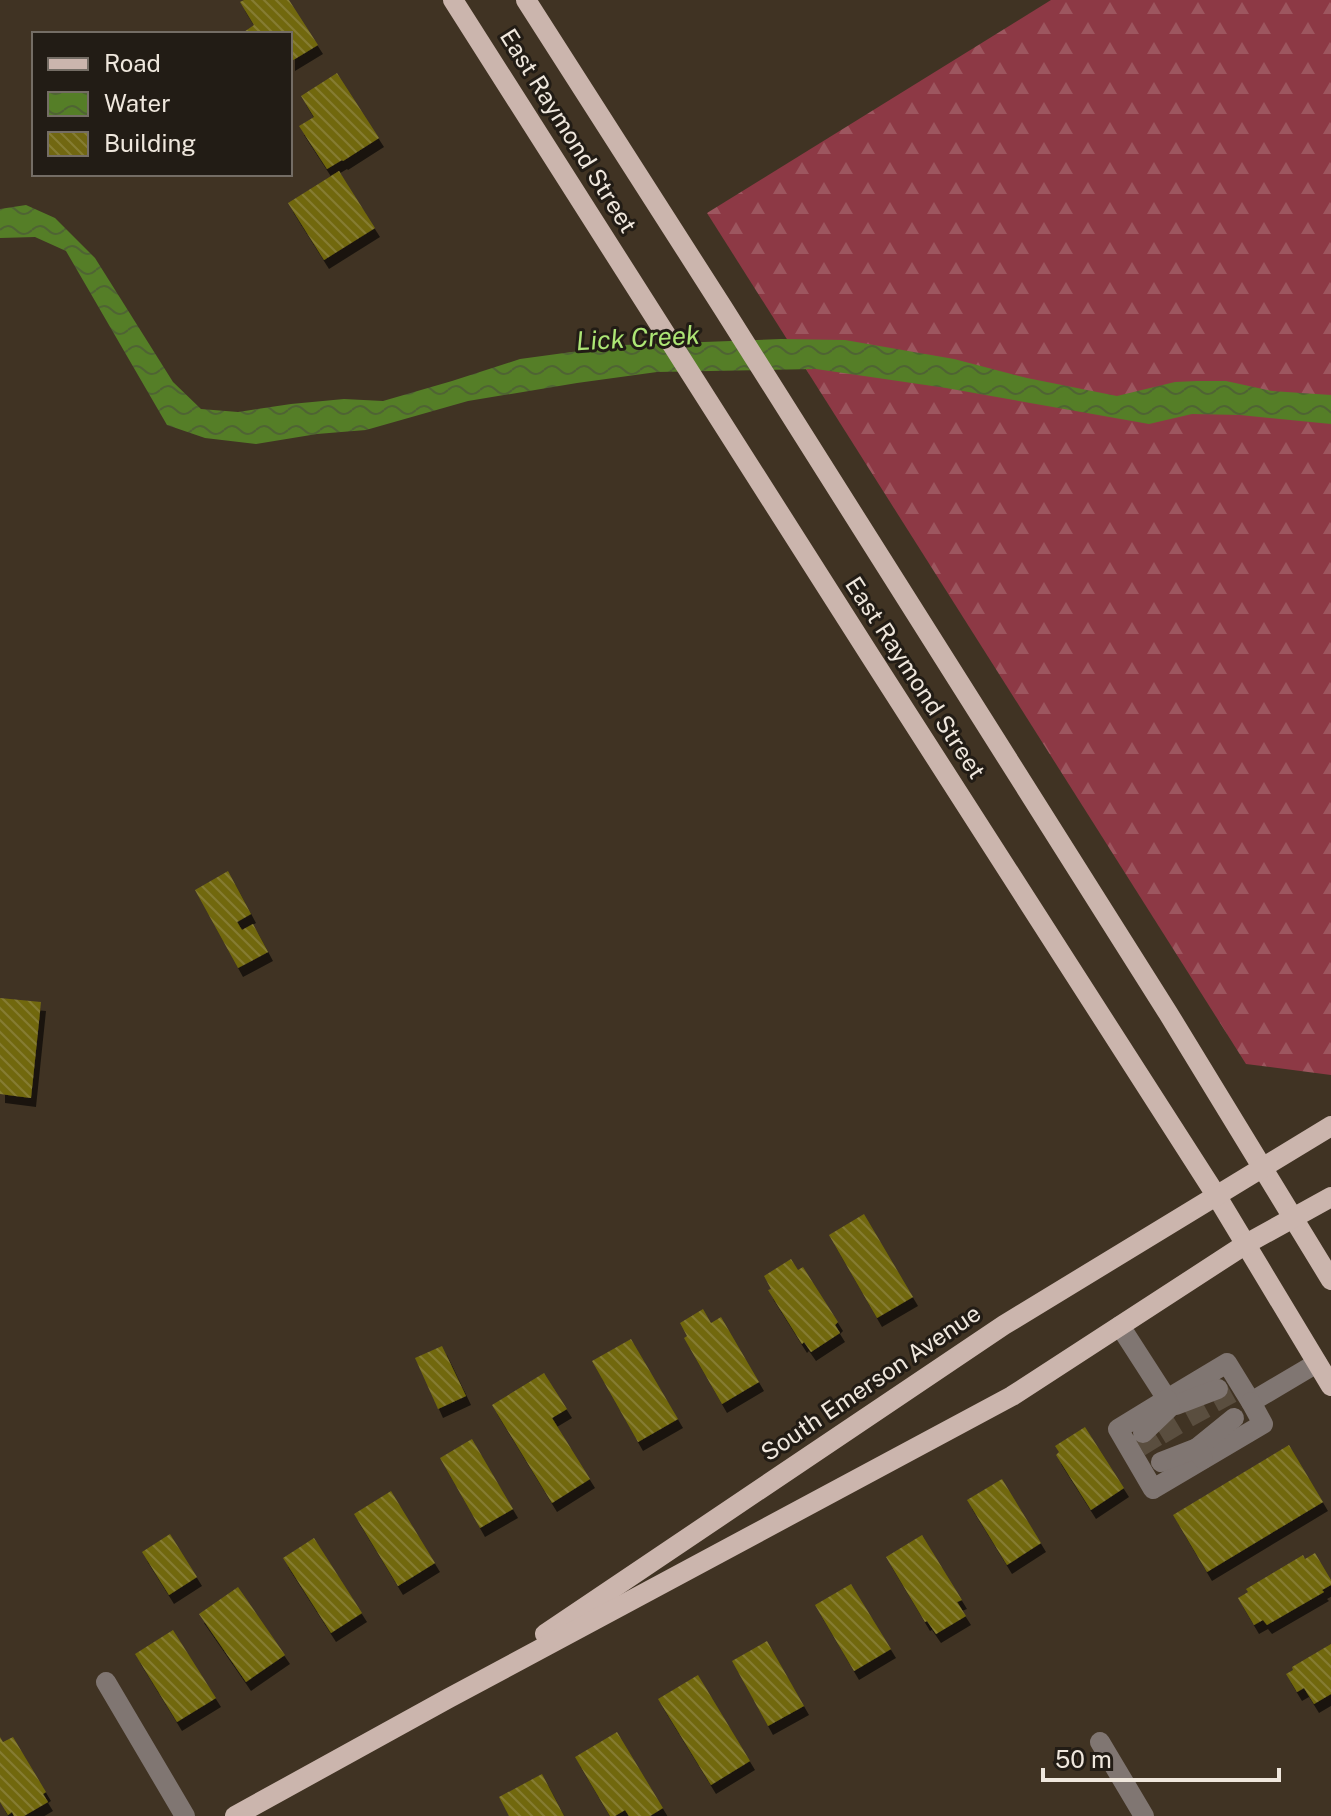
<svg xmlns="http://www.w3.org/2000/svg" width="1331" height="1816" font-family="'Public Sans',sans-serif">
	<defs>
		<pattern id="forest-firs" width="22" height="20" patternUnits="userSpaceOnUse" patternTransform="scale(2)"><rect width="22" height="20" fill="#8d3945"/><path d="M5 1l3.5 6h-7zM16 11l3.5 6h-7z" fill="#9d565f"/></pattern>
		<pattern id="water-waves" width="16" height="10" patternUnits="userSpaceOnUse" patternTransform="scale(2)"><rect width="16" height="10" fill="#557e27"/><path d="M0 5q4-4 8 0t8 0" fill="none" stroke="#4f6433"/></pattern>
		<pattern id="building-back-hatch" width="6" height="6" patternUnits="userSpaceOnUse" patternTransform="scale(2)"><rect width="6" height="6" fill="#716711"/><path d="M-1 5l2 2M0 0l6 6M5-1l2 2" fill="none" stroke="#867d33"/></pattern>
		<filter id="shadow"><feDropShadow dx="5" dy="9" stdDeviation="0" flood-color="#0009"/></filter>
	</defs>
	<rect width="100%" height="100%" fill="#403323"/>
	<polygon fill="url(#forest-firs)" points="1051,0 1331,0 1331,1075 1246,1064 707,213"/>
	<polygon fill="url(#water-waves)" points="26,205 55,218 95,258 173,382 201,409 238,412 291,404 344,399 383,401 452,381 520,359 623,345 781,339 845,340 954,359 1027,378 1117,396 1175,382 1197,381 1226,381 1272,391 1331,395 1331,424 1240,415 1192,414 1149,424 946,388 816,369 657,372 577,383 468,401 366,430 317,434 256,444 205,438 167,425 66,251 35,237 0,238 0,209"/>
	<g fill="url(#building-back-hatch)" filter="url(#shadow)">
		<polygon points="244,0 289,0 318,45 290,62 290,34 241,34 254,25 240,2"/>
		<polygon points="337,73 379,138 343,161 342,160 327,169 299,126 314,117 301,96"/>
		<polygon points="339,171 375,228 324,260 288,203"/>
		<polygon points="228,871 251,914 237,922 242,930 253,924 268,952 238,968 195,890"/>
		<polygon points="0,998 41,1002 31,1098 0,1094"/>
		<polygon points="864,1214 913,1297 877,1318 829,1235"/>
		<polygon points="791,1259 798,1270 803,1267 838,1322 835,1325 840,1333 811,1352 804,1342 802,1344 768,1290 771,1289 764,1276"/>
		<polygon points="703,1309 711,1323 721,1317 759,1382 722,1404 684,1338 687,1336 680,1323"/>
		<polygon points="631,1339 678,1419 638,1442 592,1361"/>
		<polygon points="442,1346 466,1396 438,1409 415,1358"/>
		<polygon points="544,1373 567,1409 552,1418 590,1479 552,1503 492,1405"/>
		<polygon points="1085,1427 1124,1488 1091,1510 1056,1455 1059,1452 1055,1446"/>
		<polygon points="472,1439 513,1509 480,1528 440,1458"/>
		<polygon points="1289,1445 1323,1502 1207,1572 1173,1515"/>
		<polygon points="1002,1479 1041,1543 1007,1565 967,1500"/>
		<polygon points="391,1491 435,1563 398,1586 354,1514"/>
		<polygon points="170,1534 197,1577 169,1595 142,1552"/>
		<polygon points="922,1535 962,1600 957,1602 966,1616 936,1634 927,1621 925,1622 886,1557"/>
		<polygon points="314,1538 362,1613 331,1633 283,1558"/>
		<polygon points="1315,1553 1331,1580 1331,1585 1322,1590 1324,1592 1267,1625 1263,1620 1254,1625 1238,1598 1248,1592 1246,1589 1303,1555 1305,1559"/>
		<polygon points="851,1584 891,1649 854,1671 815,1605"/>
		<polygon points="238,1587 285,1655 246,1682 199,1614"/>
		<polygon points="173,1630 216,1698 177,1722 135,1654"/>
		<polygon points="767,1641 804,1706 768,1726 732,1661"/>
		<polygon points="1331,1644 1331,1694 1314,1704 1304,1688 1297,1692 1286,1674 1293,1670 1292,1667"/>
		<polygon points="698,1675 750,1761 711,1785 658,1699"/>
		<polygon points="617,1732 663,1808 650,1816 629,1816 625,1810 615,1816 610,1816 575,1757"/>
		<polygon points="0,1737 3,1742 13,1737 46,1792 43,1794 48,1802 24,1816 14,1816 12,1812 8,1815 0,1802"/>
		<polygon points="542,1774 564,1816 509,1816 499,1797"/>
	</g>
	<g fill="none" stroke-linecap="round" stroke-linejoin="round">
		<g stroke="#5a4e3f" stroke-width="20" stroke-dasharray="20 10" stroke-linecap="butt">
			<polyline points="1218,1389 1234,1418"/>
			<polyline points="1192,1404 1208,1433"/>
			<polyline points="1164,1421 1181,1449"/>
			<polyline points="1143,1433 1161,1462"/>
		</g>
		<g stroke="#807672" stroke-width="20">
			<polyline points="1120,1326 1167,1399 1227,1363 1251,1402 1317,1363"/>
			<polyline points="1176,1405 1218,1389"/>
			<polyline points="1143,1433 1170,1407 1167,1399 1118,1429 1153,1489 1263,1424 1251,1402"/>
			<polyline points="1197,1448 1234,1418"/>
			<polyline points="1161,1462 1197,1448 1203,1459"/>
			<polyline points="106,1682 185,1816"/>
			<polyline points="1100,1742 1144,1816"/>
		</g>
		<g stroke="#cbb5ad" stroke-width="20">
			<polyline points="453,0 871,657 1216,1195 1331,1386"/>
			<polyline points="526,0 723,308 1168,1013 1331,1280"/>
			<polyline points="545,1634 1004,1325 1331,1126"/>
			<polyline points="235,1816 449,1698 1012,1396 1246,1244 1331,1197"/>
		</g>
	</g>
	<g text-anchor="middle" stroke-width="6" stroke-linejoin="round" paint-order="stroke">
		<g font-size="24" fill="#efe7dd" stroke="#221c15">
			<text transform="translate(568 131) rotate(58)" y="8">East Raymond Street</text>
			<text transform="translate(915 678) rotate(57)" y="8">East Raymond Street</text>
			<text transform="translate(871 1383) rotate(-34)" y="8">South Emerson Avenue</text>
		</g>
		<g font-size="26" font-style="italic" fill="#ade675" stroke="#221c15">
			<text transform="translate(638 338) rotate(-3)" y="9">Lick Creek</text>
		</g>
	</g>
	<rect x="32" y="32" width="260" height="144" fill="#221c15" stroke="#746d65" stroke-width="2"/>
	<rect x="48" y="58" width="40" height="12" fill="#cbb5ad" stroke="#746d65" stroke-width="2"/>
	<text x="104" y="72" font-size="24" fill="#efe7dd">Road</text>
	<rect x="48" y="92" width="40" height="24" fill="url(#water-waves)" stroke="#746d65" stroke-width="2"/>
	<text x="104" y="112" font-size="24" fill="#efe7dd">Water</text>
	<rect x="48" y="132" width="40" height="24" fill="url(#building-back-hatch)" stroke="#746d65" stroke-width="2"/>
	<text x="104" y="152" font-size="24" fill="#efe7dd">Building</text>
	<path d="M1043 1768v12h236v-12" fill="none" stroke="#efe7dd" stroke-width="4"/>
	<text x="1055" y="1768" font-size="24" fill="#efe7dd" stroke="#221c15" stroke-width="6" paint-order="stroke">50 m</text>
</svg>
